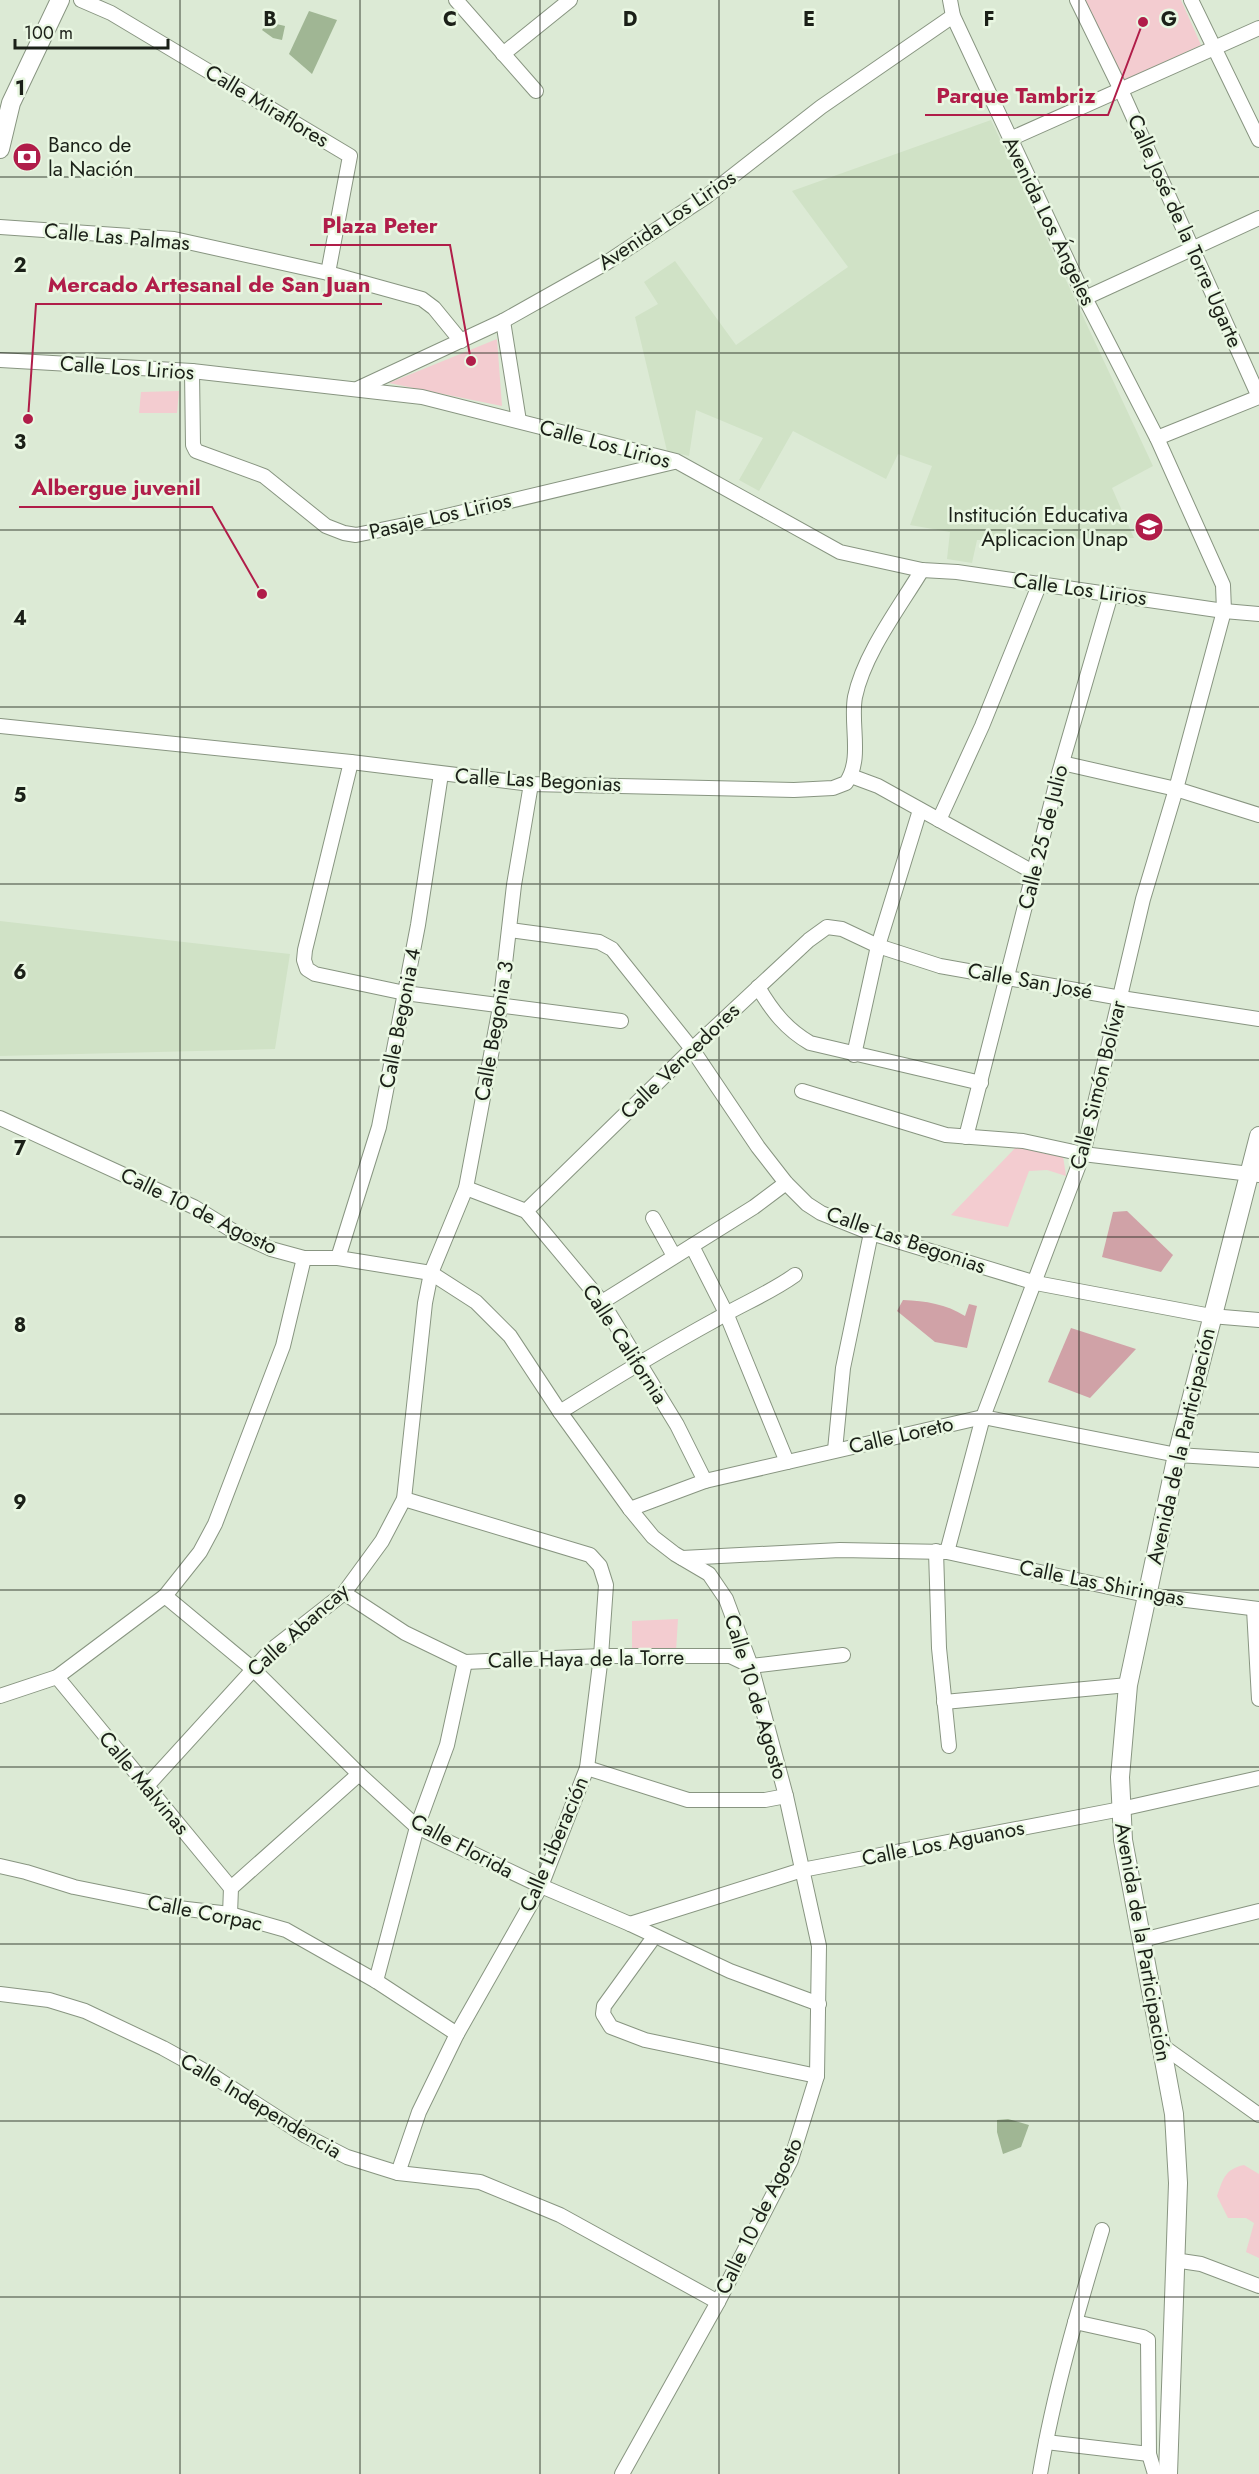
<svg xmlns="http://www.w3.org/2000/svg" width="1259" height="2474" font-family="Jost,sans-serif">
	<rect width="100%" height="100%" fill="#dcead5"/>
	<g fill="#d0e2c6">
		<polygon points="991,120 1153,466 1112,488 1134,538 977,540 972,563 947,559 950,532 910,525 932,466 898,454 886,479 793,431 759,491 739,480 763,438 696,410 689,456 667,451 635,317 658,304 644,282 675,261 736,345 848,267 792,191"/>
		<polygon points="0,921 290,954 275,1049 0,1056"/>
	</g>
	<g fill="#f3ccd0">
		<polygon points="1084,0 1181,0 1201,45 1123,81"/>
		<polygon points="497,339 502,406 389,383"/>
		<polygon points="179,391 177,413 139,413 141,392"/>
		<polygon points="1019,1144 1063,1156 1066,1176 1047,1170 1029,1171 1008,1227 951,1215"/>
		<polygon points="678,1619 676,1651 632,1652 632,1621"/>
		<path d="M1244 2165 1259 2174V2258L1246 2252 1254 2223 1246 2218H1228L1217 2196C1223 2179 1225 2169 1244 2165Z"/>
	</g>
	<g fill="#d0a2a7">
		<polygon points="1127,1211 1173,1255 1161,1272 1102,1257 1113,1212"/>
		<path d="M903 1300C926 1301 946 1304 965 1316L969 1304 977 1306 967 1348 935 1342 897 1311Z"/>
		<polygon points="1071,1328 1136,1349 1090,1398 1048,1382"/>
	</g>
	<g fill="#a0b694">
		<polygon points="309,11 337,20 312,74 289,54"/>
		<polygon points="268,22 285,26 282,40 273,38 262,30"/>
		<polygon points="1008,2119 1029,2125 1021,2147 1003,2154 997,2132 997,2120"/>
	</g>
	<g fill="none" stroke-linecap="round" stroke-linejoin="round">
		<g stroke="#889581" stroke-width="16">
			<g id="minor">
				<polyline points="81,0 111,13 350,156 328,273"/>
				<polyline points="456,0 536,91"/>
				<polyline points="1077,0 1121,90 1259,397"/>
				<polyline points="1191,0 1259,140"/>
				<polyline points="503,54 570,0"/>
				<polyline points="1010,139 1259,28"/>
				<polyline points="0,227 174,239 328,273 422,299 434,308 461,341"/>
				<polyline points="1085,298 1259,218"/>
				<polyline points="503,321 519,421"/>
				<polyline points="0,360 192,371 422,397 676,461 840,552 922,570 957,572 1224,611 1259,614"/>
				<polyline points="192,371 193,445 196,451 264,476 326,526 344,533 356,535 434,519 674,462"/>
				<polyline points="359,388 503,321 606,263 707,196 821,107 953,16"/>
				<polyline points="1157,438 1259,397"/>
				<path d="M0 726 351 762 531 784 794 790 833 788 846 783C863 759 850 724 855 697 864 654 899 608 922 570"/>
				<polyline points="351,762 305,950 304,960 307,969 315,974 405,993 621,1021"/>
				<polyline points="1062,763 1176,789 1259,815"/>
				<polyline points="851,776 878,786 1033,872"/>
				<polyline points="939,820 982,726 1040,583"/>
				<polyline points="510,930 599,942 612,949 692,1049 758,1147 786,1183 807,1204 821,1213 871,1233 1036,1283 1211,1316 1259,1320"/>
				<path d="M758 987C772 1011 786 1029 810 1043L981 1083"/>
				<polyline points="854,1055 878,946 920,810"/>
				<polyline points="802,1091 946,1135 1023,1141 1083,1154 1259,1175"/>
				<polyline points="0,1118 194,1207 238,1234 271,1249 304,1258 338,1258 431,1273 476,1302 510,1336 560,1412 630,1509 653,1537 675,1554 709,1574 726,1599 751,1666 786,1796 819,1946 817,2076 791,2160 718,2302 622,2474"/>
				<polyline points="966,1137 1059,773 1111,594"/>
				<polyline points="466,1188 526,1211 602,1302 677,1425 705,1481"/>
				<polyline points="526,1211 692,1049 809,940 827,927 842,929 878,946 940,966 1121,998 1259,1019"/>
				<polyline points="653,1218 674,1256"/>
				<polyline points="692,1246 726,1313 787,1462"/>
				<polyline points="338,1258 379,1127 418,925 441,774"/>
				<polyline points="602,1302 754,1207 786,1183"/>
				<path d="M560 1412C611 1380 662 1349 715 1320 742 1304 770 1293 795 1275"/>
				<polyline points="835,1450 843,1368 871,1233"/>
				<polyline points="630,1509 705,1481 983,1417 1177,1455 1259,1460"/>
				<polyline points="936,1551 939,1648 949,1746"/>
				<polyline points="947,1552 983,1417 1083,1154 1143,899 1176,789 1224,611 1223,585 1157,438 1085,298 953,16 950,0"/>
				<polyline points="682,1558 840,1550 947,1552 1146,1595 1259,1609"/>
				<polyline points="344,1593 405,1633 465,1662 601,1656 730,1656 751,1666 843,1655"/>
				<polyline points="165,1596 253,1669 359,1774 417,1827 541,1886 630,1924 730,1971 819,2004"/>
				<polyline points="1254,1609 1259,1699"/>
				<polyline points="57,1677 231,1888"/>
				<polyline points="0,1696 57,1677 165,1596 200,1552 215,1524 283,1346 304,1258"/>
				<polyline points="944,1702 1128,1685"/>
				<polyline points="587,1768 688,1800 765,1800 786,1796"/>
				<polyline points="146,1787 271,1650 344,1593 382,1541 404,1499 425,1303 431,1273 466,1188 500,1007 514,885 531,784"/>
				<polyline points="0,1866 26,1872 74,1887 178,1908 230,1914 286,1930 376,1981 457,2034"/>
				<polyline points="230,1914 231,1888 359,1774"/>
				<polyline points="630,1924 802,1870 1121,1809 1259,1778"/>
				<polyline points="654,1937 604,2006 603,2014 611,2027 645,2040 817,2076"/>
				<polyline points="1142,1940 1259,1911"/>
				<polyline points="376,1981 417,1827 447,1745 465,1662"/>
				<polyline points="0,1994 49,2000 85,2011 163,2048 210,2074 306,2136 347,2157 398,2173 480,2182 560,2215 718,2302"/>
				<polyline points="1161,2045 1259,2115"/>
				<polyline points="398,2173 419,2112 457,2034 541,1886 587,1768 601,1656 606,1585 600,1566 590,1555 404,1499"/>
				<polyline points="1174,2260 1201,2264 1259,2286"/>
				<polyline points="1075,2322 1143,2337 1148,2340 1149,2454 1155,2474"/>
				<polyline points="1046,2442 1149,2454"/>
				<path d="M1040 2474C1054 2391 1078 2310 1102 2230"/>
			</g>
		</g>
		<g stroke="#889581" stroke-width="20">
			<g id="major">
				<polyline points="0,149 11,103 60,0"/>
				<polyline points="1168,2474 1178,2183 1174,2114 1123,1840 1120,1777 1128,1685 1177,1455 1259,1136"/>
			</g>
		</g>
		<use href="#minor" stroke="#fff" stroke-width="14"/>
		<use href="#major" stroke="#fff" stroke-width="18"/>
	</g>
	<path fill="none" stroke="#1b2018" stroke-width="1.5" stroke-opacity="0.55" d="M180 0V2474M360 0V2474M540 0V2474M719 0V2474M899 0V2474M1079 0V2474M0 177H1259M0 353H1259M0 530H1259M0 707H1259M0 884H1259M0 1060H1259M0 1237H1259M0 1414H1259M0 1590H1259M0 1767H1259M0 1944H1259M0 2121H1259M0 2297H1259"/>
	<defs>
		<g id="bank-disc" transform="scale(1.5)"><circle r="9.5" fill="#b01d49" stroke="#e9f7e2"/><path d="M-6-4H6V4H-6ZM0-2.3a2.3 2.3 0 1 0 0 4.6a2.3 2.3 0 1 0 0-4.6Z" fill="#fff"/></g>
		<g id="school-disc" transform="scale(1.5)"><circle r="9.5" fill="#b01d49" stroke="#e9f7e2"/><path d="M0-5L7-2L0 1L-7-2ZM-4 1L0 2.5L4 1V4Q0 6-4 4Z" fill="#fff"/></g>
	</defs>
	<g fill-rule="evenodd">
		<use href="#bank-disc" x="27" y="157"/>
		<use href="#school-disc" x="1149" y="527"/>
	</g>
	<g text-anchor="middle" stroke-width="5" stroke-linejoin="round" paint-order="stroke">
		<g font-size="21" fill="#1b2018" stroke="#e9f7e2">
			<text transform="translate(267 106) rotate(31)" y="7">Calle Miraflores</text>
			<text transform="translate(667 220) rotate(-34)" y="7">Avenida Los Lirios</text>
			<text transform="translate(1049 221) rotate(64)" y="7">Avenida Los Ángeles</text>
			<text transform="translate(1185 231) rotate(66)" y="7">Calle José de la Torre Ugarte</text>
			<text transform="translate(117 237) rotate(5)" y="7">Calle Las Palmas</text>
			<text transform="translate(127 368) rotate(4)" y="7">Calle Los Lirios</text>
			<text transform="translate(605 444) rotate(15)" y="7">Calle Los Lirios</text>
			<text transform="translate(440 516) rotate(-13)" y="7">Pasaje Los Lirios</text>
			<text transform="translate(1080 589) rotate(8)" y="7">Calle Los Lirios</text>
			<text transform="translate(538 780) rotate(3)" y="7">Calle Las Begonias</text>
			<text transform="translate(1043 837) rotate(-76)" y="7">Calle 25 de Julio</text>
			<text transform="translate(1030 981) rotate(10)" y="7">Calle San José</text>
			<text transform="translate(400 1018) rotate(-79)" y="7">Calle Begonia 4</text>
			<text transform="translate(494 1031) rotate(-80)" y="7">Calle Begonia 3</text>
			<text transform="translate(680 1061) rotate(-44)" y="7">Calle Vencedores</text>
			<text transform="translate(1098 1085) rotate(-76)" y="7">Calle Simón Bolívar</text>
			<text transform="translate(199 1211) rotate(26)" y="7">Calle 10 de Agosto</text>
			<text transform="translate(906 1240) rotate(19)" y="7">Calle Las Begonias</text>
			<text transform="translate(625 1344) rotate(57)" y="7">Calle California</text>
			<text transform="translate(901 1435) rotate(-13)" y="7">Calle Loreto</text>
			<text transform="translate(1181 1446) rotate(-77)" y="7">Avenida de la Participación</text>
			<text transform="translate(1102 1583) rotate(11)" y="7">Calle Las Shiringas</text>
			<text transform="translate(298 1630) rotate(-42)" y="7">Calle Abancay</text>
			<text transform="translate(586 1659) rotate(-1)" y="7">Calle Haya de la Torre</text>
			<text transform="translate(756 1697) rotate(73)" y="7">Calle 10 de Agosto</text>
			<text transform="translate(144 1783) rotate(50)" y="7">Calle Malvinas</text>
			<text transform="translate(943 1843) rotate(-11)" y="7">Calle Los Aguanos</text>
			<text transform="translate(554 1844) rotate(-67)" y="7">Calle Liberación</text>
			<text transform="translate(462 1846) rotate(28)" y="7">Calle Florida</text>
			<text transform="translate(205 1913) rotate(11)" y="7">Calle Corpac</text>
			<text transform="translate(1143 1942) rotate(80)" y="7">Avenida de la Participación</text>
			<text transform="translate(261 2106) rotate(31)" y="7">Calle Independencia</text>
			<text transform="translate(759 2216) rotate(-64)" y="7">Calle 10 de Agosto</text>
		</g>
		<g font-size="21" fill="#1b2018" stroke="#e9f7e2" text-anchor="start">
			<text x="48" y="152">Banco de<tspan x="48" dy="24">la Nación</tspan></text>
			<text x="1128" y="522" text-anchor="end">Institución Educativa<tspan x="1128" dy="24">Aplicacion Unap</tspan></text>
		</g>
	</g>
	<g font-size="20" text-anchor="middle" font-weight="bold" fill="#1b2018" stroke="#e9f7e2" stroke-width="5" stroke-linejoin="round" paint-order="stroke">
		<text x="270" y="26">B</text>
		<text x="450" y="26">C</text>
		<text x="630" y="26">D</text>
		<text x="809" y="26">E</text>
		<text x="989" y="26">F</text>
		<text x="1169" y="26">G</text>
		<text x="20" y="95">1</text>
		<text x="20" y="272">2</text>
		<text x="20" y="449">3</text>
		<text x="20" y="625">4</text>
		<text x="20" y="802">5</text>
		<text x="20" y="979">6</text>
		<text x="20" y="1155">7</text>
		<text x="20" y="1332">8</text>
		<text x="20" y="1509">9</text>
	</g>
	<path fill="none" stroke="#b01d49" stroke-width="2" d="M1143 22L1108 115H925M471 361L450 245H310M28 419L36 304H382M262 594L212 507H19"/>
	<g fill="#b01d49" stroke="#e9f7e2" stroke-width="2">
		<circle cx="1143" cy="22" r="6"/>
		<circle cx="471" cy="361" r="6"/>
		<circle cx="28" cy="419" r="6"/>
		<circle cx="262" cy="594" r="6"/>
	</g>
	<g font-size="22" text-anchor="middle" font-weight="bold" fill="#b01d49" stroke="#e9f7e2" stroke-width="5" stroke-linejoin="round" paint-order="stroke">
		<text x="1016" y="103">Parque Tambriz</text>
		<text x="380" y="233">Plaza Peter</text>
		<text x="209" y="292">Mercado Artesanal de San Juan</text>
		<text x="116" y="495">Albergue juvenil</text>
	</g>
	<path d="M15 39v9h153v-9" fill="none" stroke="#1b2018" stroke-width="3"/>
	<text x="24" y="39" font-size="18" fill="#1b2018" stroke="#e9f7e2" stroke-width="4.5" paint-order="stroke">100 m</text>
</svg>
